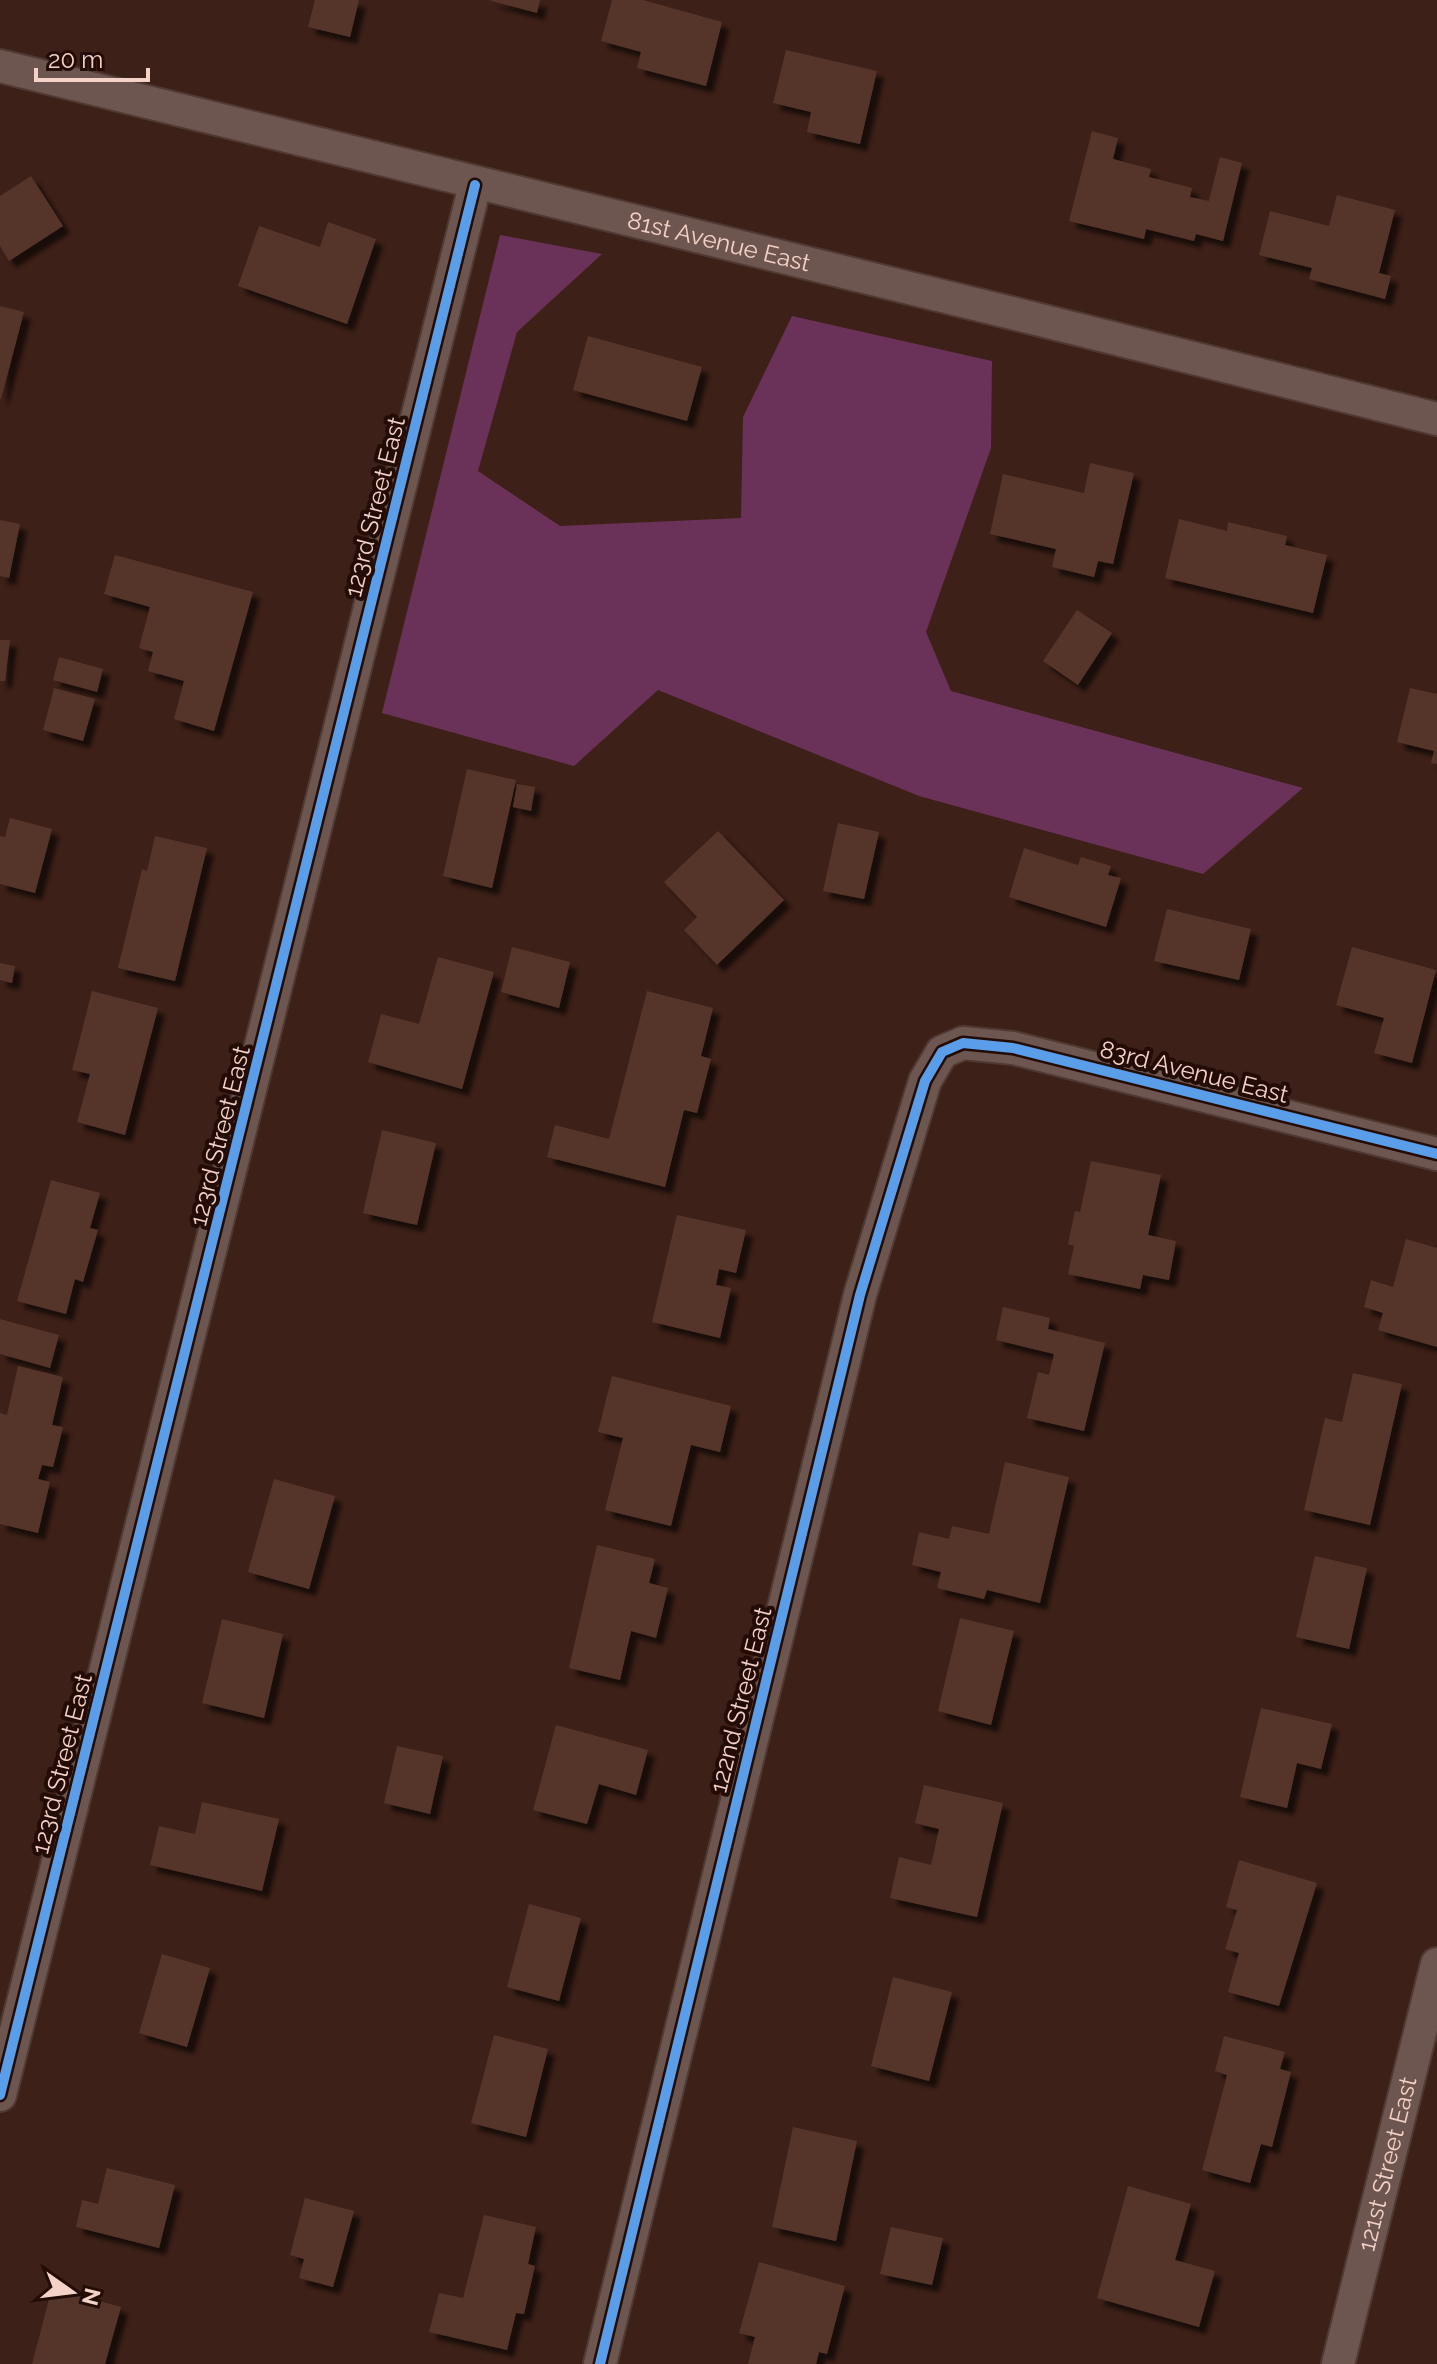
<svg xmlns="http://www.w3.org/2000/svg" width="1437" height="2364" font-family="Raleway,sans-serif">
	<defs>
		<filter id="shadow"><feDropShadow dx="7" dy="7" stdDeviation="2" flood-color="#0009"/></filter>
	</defs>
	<rect width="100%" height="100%" fill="#3d2017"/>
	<polygon fill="#6a3258" points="500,235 602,254 517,332 478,471 560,526 741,518 743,417 792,316 992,361 991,448 926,632 951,691 1303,788 1203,874 919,796 658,690 574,766 382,713"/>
	<g fill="#54352b" filter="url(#shadow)">
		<polygon points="315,0 359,0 350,37 308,27"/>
		<polygon points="488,0 540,0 537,13"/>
		<polygon points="612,0 643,0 722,22 706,86 637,68 641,52 601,41"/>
		<polygon points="786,50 877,71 860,144 807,132 811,112 773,103"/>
		<polygon points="1092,131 1118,138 1113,159 1151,169 1149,177 1192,188 1190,197 1209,201 1220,157 1242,163 1223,241 1196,234 1194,241 1146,229 1144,239 1069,221"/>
		<polygon points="31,176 63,226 9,261 0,246 0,196"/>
		<polygon points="1337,195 1395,210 1379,273 1391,276 1385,299 1309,279 1312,268 1259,255 1270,211 1329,226"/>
		<polygon points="328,222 376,239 347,324 238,286 259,226 320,247"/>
		<polygon points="0,306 24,312 1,399 0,399"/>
		<polygon points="588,336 702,367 687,421 573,390"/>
		<polygon points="1090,463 1134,473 1113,564 1098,561 1094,577 1052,567 1056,549 990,534 1003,474 1084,493"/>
		<polygon points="1179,519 1227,531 1228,522 1287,536 1285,545 1327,555 1313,613 1165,578"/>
		<polygon points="0,520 20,524 9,578 0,576"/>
		<polygon points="115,555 253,592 214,731 174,719 184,681 148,671 153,652 139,648 150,607 104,594"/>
		<polygon points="1077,610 1112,633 1078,685 1043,661"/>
		<polygon points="0,640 10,640 5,681 0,681"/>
		<polygon points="59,657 103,669 97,692 53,680"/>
		<polygon points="54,688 95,699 83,741 43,730"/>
		<polygon points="1410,688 1437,694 1437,764 1431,763 1434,751 1397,742"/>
		<polygon points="467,769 516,780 492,888 443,876"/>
		<polygon points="517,784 535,787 531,811 513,807"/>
		<polygon points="10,818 52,829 35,893 0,884 0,836 5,837"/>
		<polygon points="838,823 879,832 864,899 823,891"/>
		<polygon points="718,831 784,900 717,965 684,930 697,917 664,882"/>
		<polygon points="155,836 207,848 175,981 118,968 142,869 147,871"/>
		<polygon points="1024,848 1078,865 1081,857 1111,866 1108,875 1121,878 1106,927 1009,897"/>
		<polygon points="1167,909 1251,929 1239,980 1154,961"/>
		<polygon points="512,947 570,962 559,1008 501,992"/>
		<polygon points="1352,947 1436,970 1412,1063 1374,1053 1384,1018 1336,1005"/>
		<polygon points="438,957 494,972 462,1089 368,1062 381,1014 419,1024"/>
		<polygon points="0,963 15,966 12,983 0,980"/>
		<polygon points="92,991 158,1008 125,1135 77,1122 90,1074 72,1070"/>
		<polygon points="647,991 713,1008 701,1056 711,1059 697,1113 684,1110 665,1187 547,1157 555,1125 609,1139"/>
		<polygon points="382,1130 436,1143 417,1225 363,1213"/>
		<polygon points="1091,1161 1161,1175 1148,1235 1176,1241 1169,1280 1143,1275 1140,1289 1068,1274 1074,1246 1068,1244 1075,1211 1080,1212"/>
		<polygon points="51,1180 100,1193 90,1228 98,1230 83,1282 75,1279 66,1314 17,1301"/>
		<polygon points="677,1215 746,1230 736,1273 719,1269 716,1285 731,1288 720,1338 652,1322"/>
		<polygon points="1406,1239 1437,1248 1437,1347 1378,1330 1383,1313 1364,1307 1371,1280 1393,1287"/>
		<polygon points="1003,1307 1050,1318 1048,1329 1105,1343 1084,1431 1027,1418 1038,1372 1049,1375 1054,1354 996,1340"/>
		<polygon points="0,1319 59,1335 50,1368 0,1354"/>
		<polygon points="18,1366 63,1377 52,1425 63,1427 53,1467 42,1465 38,1479 50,1482 38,1533 0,1524 0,1413 7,1415"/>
		<polygon points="1353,1373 1402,1384 1370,1525 1304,1510 1325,1418 1342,1422"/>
		<polygon points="612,1376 731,1406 720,1452 691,1445 671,1526 605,1510 623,1438 598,1432"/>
		<polygon points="1005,1462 1069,1477 1040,1603 987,1590 984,1599 937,1588 941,1572 912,1565 919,1532 949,1539 952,1526 989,1534"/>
		<polygon points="274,1479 335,1496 309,1589 248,1572"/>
		<polygon points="597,1545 655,1559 649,1583 668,1588 656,1638 631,1631 620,1680 569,1668"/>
		<polygon points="1315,1556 1367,1568 1349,1649 1296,1637"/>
		<polygon points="960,1618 1014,1631 991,1725 938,1711"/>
		<polygon points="222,1619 283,1634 264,1718 202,1703"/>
		<polygon points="1261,1708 1332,1724 1321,1769 1297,1763 1287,1808 1240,1797"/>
		<polygon points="556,1725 648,1750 636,1795 599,1784 587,1824 533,1810"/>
		<polygon points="397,1746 443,1756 430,1814 384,1803"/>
		<polygon points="924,1785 1003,1803 977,1917 890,1898 899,1857 931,1865 939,1829 915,1823"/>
		<polygon points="202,1802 279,1819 262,1891 150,1865 159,1826 195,1834"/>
		<polygon points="1239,1860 1317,1883 1279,2006 1228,1992 1239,1953 1225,1949 1237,1910 1226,1907"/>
		<polygon points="529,1904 581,1918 559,2001 507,1987"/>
		<polygon points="162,1954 210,1968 187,2047 139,2033"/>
		<polygon points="893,1977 952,1992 929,2081 871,2066"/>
		<polygon points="494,2035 548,2049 526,2137 471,2123"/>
		<polygon points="1224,2036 1285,2052 1280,2069 1291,2072 1272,2147 1261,2144 1250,2183 1202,2170 1227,2075 1215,2071"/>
		<polygon points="793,2127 857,2141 836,2241 772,2227"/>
		<polygon points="107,2168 175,2185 159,2248 76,2227 82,2200 98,2204"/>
		<polygon points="1128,2186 1191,2204 1175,2260 1215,2271 1199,2327 1097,2298"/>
		<polygon points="305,2198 354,2211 333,2287 299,2278 304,2259 290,2255"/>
		<polygon points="484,2215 536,2227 528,2264 535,2266 524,2314 516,2313 507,2350 429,2332 439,2293 463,2298"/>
		<polygon points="891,2227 943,2238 932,2285 880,2274"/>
		<polygon points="759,2262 845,2286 827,2354 819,2352 816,2364 748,2364 755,2337 739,2333"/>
		<polygon points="52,2288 121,2307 105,2364 32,2364"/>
	</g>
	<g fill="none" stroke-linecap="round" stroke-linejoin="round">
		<g stroke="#4f3933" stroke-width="36">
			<g id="street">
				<path id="s1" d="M0 66C478 186 959 297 1437 419"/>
				<polyline points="0,2095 475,185"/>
				<polyline points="600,2364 860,1295 925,1081 942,1052 963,1043 1013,1048 1437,1154"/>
				<path id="s2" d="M1338 2364 1437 1964"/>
			</g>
		</g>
		<use href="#street" stroke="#6d564f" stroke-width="32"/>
		<g stroke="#230c06" stroke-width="15">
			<g id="cycleway">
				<polyline points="0,2095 475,185"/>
				<polyline points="600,2364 860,1295 925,1081 942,1052 963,1043 1013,1048 1437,1154"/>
			</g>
		</g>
		<use href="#cycleway" stroke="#5a9eea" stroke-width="10"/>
	</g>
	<g text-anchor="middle" stroke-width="8" stroke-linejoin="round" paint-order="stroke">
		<g font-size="24" fill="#f4d2c7" stroke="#230c06">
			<text dy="8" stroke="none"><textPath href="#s1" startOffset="740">81st Avenue East</textPath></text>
			<text transform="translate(375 507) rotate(-76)" y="8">123rd Street East</text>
			<text transform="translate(1194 1072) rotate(14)" y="8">83rd Avenue East</text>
			<text transform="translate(220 1136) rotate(-76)" y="8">123rd Street East</text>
			<text transform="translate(741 1700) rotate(-76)" y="8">122nd Street East</text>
			<text transform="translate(62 1764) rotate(-76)" y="8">123rd Street East</text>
			<text dy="8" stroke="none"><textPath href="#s2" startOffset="206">121st Street East</textPath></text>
		</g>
	</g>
	<g transform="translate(72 2292) rotate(104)" stroke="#230c06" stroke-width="6" paint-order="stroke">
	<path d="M0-6L14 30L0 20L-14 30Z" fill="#f4d2c7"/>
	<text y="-12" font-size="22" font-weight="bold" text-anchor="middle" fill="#f4d2c7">N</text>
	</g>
	<path d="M36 68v12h112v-12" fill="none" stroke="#f4d2c7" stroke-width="4"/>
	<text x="48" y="68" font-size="24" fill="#f4d2c7" stroke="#230c06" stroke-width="6" paint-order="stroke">20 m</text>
</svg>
